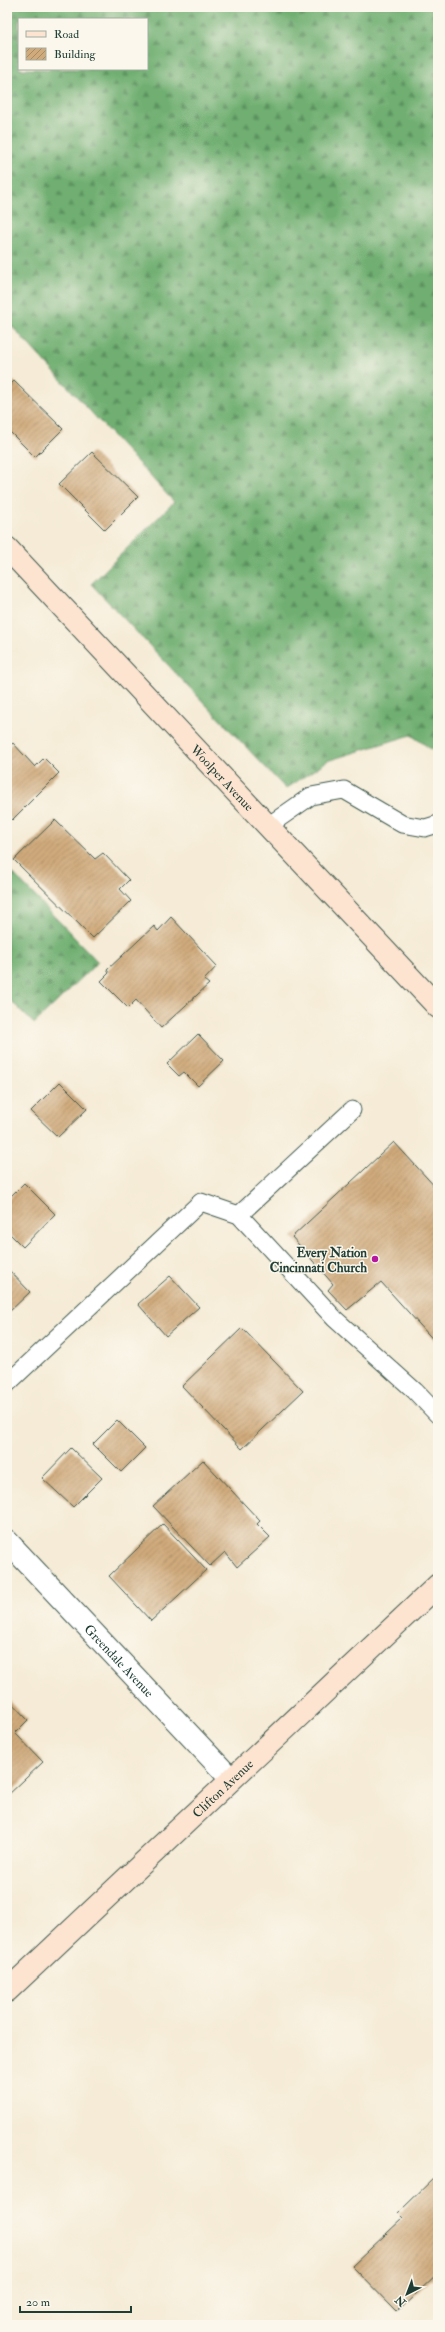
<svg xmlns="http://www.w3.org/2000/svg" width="445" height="2332" font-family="'IM FELL Double Pica',serif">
	<defs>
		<pattern id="forest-firs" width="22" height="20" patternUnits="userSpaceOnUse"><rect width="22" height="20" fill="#6faf71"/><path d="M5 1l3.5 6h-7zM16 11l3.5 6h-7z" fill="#5b905e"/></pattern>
		<pattern id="building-hatch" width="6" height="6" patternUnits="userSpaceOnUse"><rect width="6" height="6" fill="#d0aa7b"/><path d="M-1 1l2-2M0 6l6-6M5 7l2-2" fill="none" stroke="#a88c66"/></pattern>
	</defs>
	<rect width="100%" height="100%" fill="#fbf7ec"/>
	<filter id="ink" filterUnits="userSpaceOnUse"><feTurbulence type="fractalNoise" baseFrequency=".025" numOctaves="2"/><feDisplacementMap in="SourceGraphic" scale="8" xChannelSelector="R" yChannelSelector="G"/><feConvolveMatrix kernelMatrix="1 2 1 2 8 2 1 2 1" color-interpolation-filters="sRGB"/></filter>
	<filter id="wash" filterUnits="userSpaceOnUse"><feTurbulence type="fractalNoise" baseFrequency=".012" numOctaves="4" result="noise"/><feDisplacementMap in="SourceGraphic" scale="16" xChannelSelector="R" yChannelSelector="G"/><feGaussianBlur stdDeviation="0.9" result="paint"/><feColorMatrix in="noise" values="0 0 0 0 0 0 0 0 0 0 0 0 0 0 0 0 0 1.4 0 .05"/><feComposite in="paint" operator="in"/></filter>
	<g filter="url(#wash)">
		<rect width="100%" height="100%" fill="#f5ebd6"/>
		<g fill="url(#forest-firs)" stroke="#477652" fill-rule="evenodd">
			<path d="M7 7H438V754L411 735 327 761 286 789 91 584 174 502 7 321V160L12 150 7 145ZM19 19H147V69H19Z"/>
			<polygon points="7,867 98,962 34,1024 7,997"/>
		</g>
		<g id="blocks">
			<g fill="url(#building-hatch)">
				<polygon points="14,381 63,429 35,457 7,429 7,388"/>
				<polygon points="92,452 138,497 105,530 59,484"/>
				<polygon points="13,743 35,767 44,758 59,773 12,820 7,815 7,748"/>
				<polygon points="55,820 95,859 103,853 129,880 120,889 131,901 93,938 14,860"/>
				<polygon points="171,917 217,966 204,980 209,984 161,1028 136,1000 128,1008 101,981 109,973 107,970 154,926 158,931"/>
				<polygon points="198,1034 224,1061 198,1086 184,1072 179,1076 167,1064"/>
				<polygon points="60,1082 87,1109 58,1137 31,1111"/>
				<polygon points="394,1142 438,1190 438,1345 381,1282 347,1310 328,1290 333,1284 292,1237"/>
				<polygon points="24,1183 55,1214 23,1247 7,1231 7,1200"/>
				<polygon points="7,1268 30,1292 7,1314"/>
				<polygon points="170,1276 199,1307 166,1336 138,1304"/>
				<polygon points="242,1328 303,1391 242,1449 182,1386"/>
				<polygon points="117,1420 145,1448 121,1472 93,1444"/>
				<polygon points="71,1448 102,1478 73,1507 42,1478"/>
				<polygon points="203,1460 260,1521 257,1524 270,1537 237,1567 225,1552 210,1566 153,1506"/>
				<polygon points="163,1524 206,1570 151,1621 109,1576"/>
				<polygon points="7,1698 28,1720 15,1733 43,1762 7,1796"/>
				<polygon points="438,2174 438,2273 397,2312 352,2266 403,2218 398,2213"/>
			</g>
		</g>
	</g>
	<g filter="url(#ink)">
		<use href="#blocks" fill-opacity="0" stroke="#3f574c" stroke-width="1"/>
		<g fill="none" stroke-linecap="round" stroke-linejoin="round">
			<g stroke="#3f574c" stroke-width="19">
				<g id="lane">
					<polyline points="268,826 311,796 344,790 402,824 425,828 438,824"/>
					<polyline points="239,1215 352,1110"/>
					<polyline points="7,1384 201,1202 239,1215 335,1319 415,1391 438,1415"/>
				</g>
			</g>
			<g stroke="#3f574c" stroke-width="24">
				<g id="street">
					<path id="s1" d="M7 1541 231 1779"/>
				</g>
			</g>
			<g stroke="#3f574c" stroke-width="24">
				<g id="secondary">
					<path id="s2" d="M7 548 438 1007"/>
					<path id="s3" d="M7 1991 438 1585"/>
				</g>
			</g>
			<use href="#lane" stroke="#fff" stroke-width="17"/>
			<use href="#street" stroke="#fff" stroke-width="22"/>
			<use href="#secondary" stroke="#fde4d1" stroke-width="22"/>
		</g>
	</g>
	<circle fill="#b5179e" stroke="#fbf7ec" stroke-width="1.5" cx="375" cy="1259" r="4"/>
	<g text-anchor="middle" stroke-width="3" stroke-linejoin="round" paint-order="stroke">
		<g font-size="13" fill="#1f3d34" stroke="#fbf7ec">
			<text dy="5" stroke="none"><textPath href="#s2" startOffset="315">Woolper Avenue</textPath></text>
			<text dy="5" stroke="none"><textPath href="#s1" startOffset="164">Greendale Avenue</textPath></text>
			<text dy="5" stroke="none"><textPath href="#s3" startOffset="296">Clifton Avenue</textPath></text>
		</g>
		<g font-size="13" font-weight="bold" fill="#1f3d34" stroke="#fbf7ec" text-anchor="end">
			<text x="367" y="1257">Every Nation<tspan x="367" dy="15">Cincinnati Church</tspan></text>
		</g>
	</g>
	<rect width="445" height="2332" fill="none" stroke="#fbf7ec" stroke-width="24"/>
	<rect x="18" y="18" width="130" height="52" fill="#fbf7ec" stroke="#a3ada2"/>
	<rect x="26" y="31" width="20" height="6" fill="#fde4d1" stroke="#a3ada2"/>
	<text x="54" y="38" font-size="12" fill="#1f3d34">Road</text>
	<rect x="26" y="48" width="20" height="12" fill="url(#building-hatch)" stroke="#a3ada2"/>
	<text x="54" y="58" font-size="12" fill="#1f3d34">Building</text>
	<g transform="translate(407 2294) rotate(222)" stroke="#fbf7ec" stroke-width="3" paint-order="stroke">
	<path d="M0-3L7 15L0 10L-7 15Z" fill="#1f3d34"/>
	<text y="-6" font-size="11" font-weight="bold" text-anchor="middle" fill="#1f3d34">N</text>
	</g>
	<path d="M20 2306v6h111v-6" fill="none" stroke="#1f3d34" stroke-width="2"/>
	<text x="26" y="2306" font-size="12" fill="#1f3d34" stroke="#fbf7ec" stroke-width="3" paint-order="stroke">20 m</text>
</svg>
